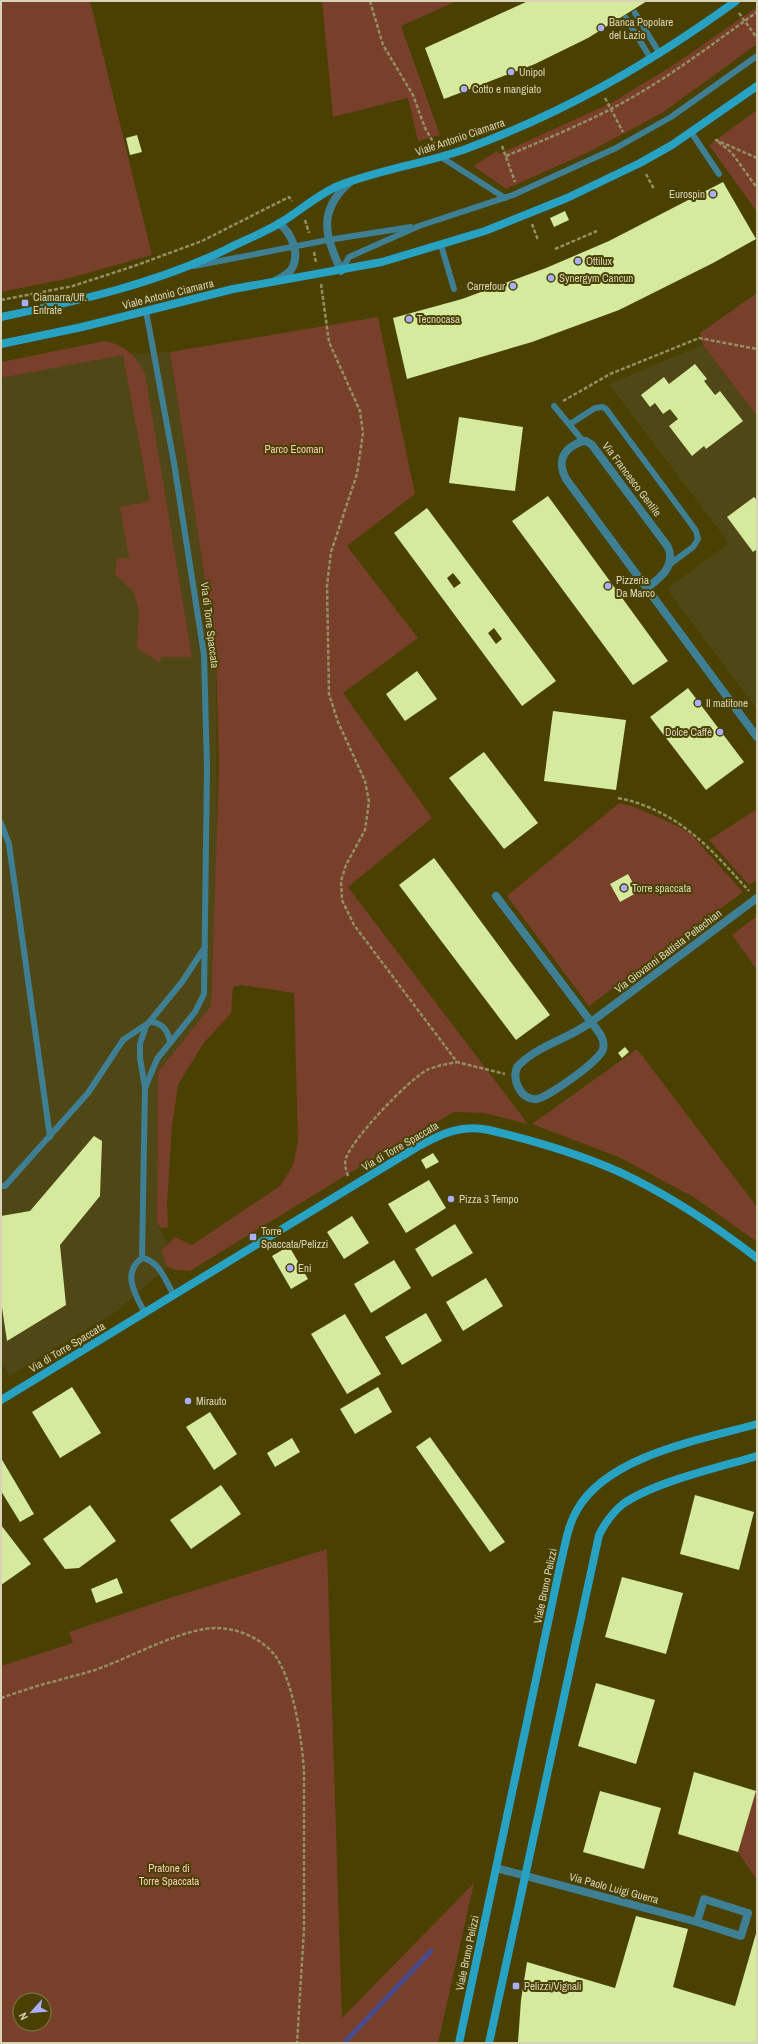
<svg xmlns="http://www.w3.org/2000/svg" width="758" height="2044" font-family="'Archivo Narrow',sans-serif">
	<rect width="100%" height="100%" fill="#494002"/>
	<g fill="#4f4716">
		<polygon points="703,345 757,416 757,709 667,589 729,543 609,384"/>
		<polygon points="170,352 216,651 217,845 211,1006 158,1072 157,1223 167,1243 161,1251 167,1267 117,1311 9,1376 4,1366 1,1366 1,378 123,354"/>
	</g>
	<g fill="#783f2a" fill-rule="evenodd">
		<polygon points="1,1 90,1 152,255 66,279 1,292"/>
		<polygon points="322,1 457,1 401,26 440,135 418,141 408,98 333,117"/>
		<polygon points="757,7 757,44 662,113 589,152 506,189 473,166 497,151 499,154 613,102 675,64"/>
		<polygon points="757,110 757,212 709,145"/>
		<polygon points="757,293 757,416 703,345 700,333"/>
		<polygon points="378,317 415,494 347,546 418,638 343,693 432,818 348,887 528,1124 484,1113 454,1112 348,1174 190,1271 176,1270 167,1267 161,1251 175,1237 192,1245 280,1186 293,1165 298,1142 294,993 242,985 233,987 231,1013 203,1044 178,1085 172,1127 167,1205 168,1227 161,1228 157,1223 158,1072 211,1006 219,767 216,651 170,352"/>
		<path d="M105 341C125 345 135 355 145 373L192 657H161L160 663 137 648 139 612 134 593 115 574 117 558H129L120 507 150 501 123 355 1 378V362Z"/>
		<path d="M619 803 632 806 665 820 690 833 743 892 589 1006 507 896ZM628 874 638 892 620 902 610 884Z"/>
		<polygon points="757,809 757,879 749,885 709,840"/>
		<polygon points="757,916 757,970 732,935"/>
		<polygon points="637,1049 757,1207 757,1242 695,1198 621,1158 532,1124"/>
		<path d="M327 1549 342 2018 474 1883 438 2043H1V1666L73 1643 69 1632 170 1598ZM20 2000H44V2024H20Z"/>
		<polygon points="757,1784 757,1880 738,1852"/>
	</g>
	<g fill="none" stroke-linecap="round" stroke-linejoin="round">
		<polyline stroke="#494a8a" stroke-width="5" points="344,2043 431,1951"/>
	</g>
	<g fill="#d5ea9c" fill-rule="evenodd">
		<polygon points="528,1 647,1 588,38 535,64 444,99 425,48"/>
		<polygon points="137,135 142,152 130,155 126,138"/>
		<polygon points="723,182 756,239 713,263 619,310 532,342 407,379 393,318 462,299 546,268 609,241"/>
		<polygon points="565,211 569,220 554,227 550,218"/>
		<polygon points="695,364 707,379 704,381 715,395 720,391 743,421 706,449 704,446 692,456 669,426 678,419 670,409 663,414 655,403 650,407 641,395 664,377 669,384"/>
		<polygon points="459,417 523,427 515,491 449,483"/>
		<polygon points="548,496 668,661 633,685 512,521"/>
		<polygon points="754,497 757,500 757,549 753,552 727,517"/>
		<path d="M427 508 556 681 522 706 394 533ZM453 573 461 583 454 588 447 578ZM494 628 502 639 496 644 488 633Z"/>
		<polygon points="417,671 437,699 405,721 386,694"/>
		<polygon points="688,688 744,762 706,790 650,717"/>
		<polygon points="553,711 626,720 616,790 544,781"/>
		<polygon points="484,752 538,823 504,849 449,778"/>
		<polygon points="434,858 550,1015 516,1040 399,885"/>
		<polygon points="628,874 638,892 620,902 610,884"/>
		<polygon points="625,1047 629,1052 622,1058 618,1053"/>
		<polygon points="94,1136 102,1141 100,1196 60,1245 66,1305 7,1341 1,1301 1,1216 30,1211"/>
		<polygon points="433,1153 439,1162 426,1169 421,1160"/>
		<polygon points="429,1180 446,1208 406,1233 388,1204"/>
		<polygon points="352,1216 369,1243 344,1259 327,1232"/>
		<polygon points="455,1224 473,1253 432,1277 415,1249"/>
		<polygon points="289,1246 308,1279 291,1289 272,1256"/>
		<polygon points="394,1260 411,1288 371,1313 354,1284"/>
		<polygon points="486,1278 503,1306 463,1331 446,1302"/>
		<polygon points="426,1313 442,1341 402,1365 385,1337"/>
		<polygon points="345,1314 381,1374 347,1394 311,1334"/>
		<polygon points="72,1387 101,1433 60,1458 32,1412"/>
		<polygon points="378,1387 392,1412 355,1434 340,1409"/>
		<polygon points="210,1412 237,1454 214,1470 186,1427"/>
		<polygon points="430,1437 505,1542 490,1552 416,1447"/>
		<polygon points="292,1438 300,1452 275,1467 267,1453"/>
		<polygon points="1,1458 34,1514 20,1522 1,1491"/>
		<polygon points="221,1485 241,1514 191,1549 170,1520"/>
		<polygon points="695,1495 754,1512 739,1570 680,1554"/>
		<polygon points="90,1505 116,1541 79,1568 65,1569 43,1539"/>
		<polygon points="1,1525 31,1564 1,1585"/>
		<polygon points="622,1577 683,1593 666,1654 605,1637"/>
		<polygon points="117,1578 123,1593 96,1603 91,1589"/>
		<polygon points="596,1683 655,1700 636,1764 578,1746"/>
		<polygon points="694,1772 756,1791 738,1852 678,1834"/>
		<polygon points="600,1791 661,1808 644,1869 583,1852"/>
		<polygon points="636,1916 688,1929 673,1987 735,2006 757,1930 757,2043 518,2042 521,2000 527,1962 615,1988"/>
	</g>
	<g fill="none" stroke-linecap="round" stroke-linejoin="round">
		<g stroke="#948e62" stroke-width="2.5" stroke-dasharray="4 2" stroke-linecap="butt">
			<polyline points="370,1 383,45 413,95 425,128 436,147"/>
			<polyline points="739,13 757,38"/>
			<polyline points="605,98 623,132"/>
			<polyline points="502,146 515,182"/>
			<path d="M506 156C546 139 586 123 624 102 671 76 714 43 757 12"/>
			<polyline points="757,158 716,140 732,153 757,188"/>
			<polyline points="646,174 654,189"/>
			<polyline points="305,220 309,233"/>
			<polyline points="532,224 538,240"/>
			<polyline points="555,249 597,231"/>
			<polyline points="314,252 316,263"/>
			<polyline points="321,284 329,342 360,411 363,433 357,474 331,552 327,585 329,694 338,722 365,781 369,802 365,830 346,865 341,881 342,900 354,925 457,1062 505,1074"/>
			<polyline points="1,300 73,286 137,265 202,241 289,197 292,201"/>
			<polyline points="563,401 610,374 699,338 757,349"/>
			<path d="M618 798C678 810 710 848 749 891"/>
			<path d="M348 1176C346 1170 344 1164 346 1158 354 1137 407 1081 427 1070 435 1066 448 1064 457 1062"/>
			<path d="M1 1698C19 1692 38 1685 56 1681 72 1676 88 1673 103 1667 133 1656 186 1627 218 1628 239 1629 260 1638 274 1654 293 1678 302 1740 304 1771V1929L297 2043"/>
		</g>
		<g stroke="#3e7f94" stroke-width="6">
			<polyline points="635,13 660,54"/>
			<polyline points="626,18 651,59"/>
			<polyline points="691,132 719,174"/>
			<polyline points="441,157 505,198"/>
			<polyline points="441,245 454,289"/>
			<polyline points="194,266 328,240 411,227"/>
			<polyline points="341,271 349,257 376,245 419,226 513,195 616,148 671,117 757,56"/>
			<polyline points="554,406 583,441"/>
			<polyline points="570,424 595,408 603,407 606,409 689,521 696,531 698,539 693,547 670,564"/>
			<polyline points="1,823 9,844 50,1137"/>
			<path d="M150 1022C162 1022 168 1031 170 1042"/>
			<polyline points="145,1088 157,1059 195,1012 204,994 207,768 204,655 174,463 146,311"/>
			<polyline points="1,1186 5,1186 88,1093 123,1040 147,1024"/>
			<polyline points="142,1258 145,1088 140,1058 140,1044 146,1026 182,982 205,947"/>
			<path d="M145 1313C136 1296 121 1273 142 1258 159 1260 166 1282 174 1295"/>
		</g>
		<g stroke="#3e7f94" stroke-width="8">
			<path d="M341 271C326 236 316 212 350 182"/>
			<path d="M275 281C280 278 287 275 291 270 301 254 292 234 279 223"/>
			<path d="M647 588C661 577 676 566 668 547L592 445 586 441C580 441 576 444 571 447 559 456 560 467 566 479L757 737"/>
			<polyline points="496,896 591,1022 757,898"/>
			<path d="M591 1022C597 1030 606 1039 603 1049 601 1060 548 1097 537 1099 521 1101 510 1078 518 1066 538 1045 569 1039 591 1022Z"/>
			<polyline points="496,1868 697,1922"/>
			<polygon points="704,1899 748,1913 741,1936 697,1922"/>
		</g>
		<g stroke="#28a2c2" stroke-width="8">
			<path d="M1 317C78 301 154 284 225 250 243 241 263 233 280 223 300 211 317 195 338 186 378 170 422 164 463 150 564 113 649 64 736 1"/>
			<polyline points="1,344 82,327 233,289 382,262 485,231 567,198 640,163 672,145 757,86"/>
			<path d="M1 1400 417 1147C441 1134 461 1124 489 1130 535 1141 592 1158 634 1179 678 1201 718 1228 757 1258"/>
			<path d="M459 2043 560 1566C565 1547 567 1527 577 1510 608 1455 701 1440 757 1424"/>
			<path d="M489 2043 599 1535C605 1523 613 1512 623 1504 654 1482 720 1467 757 1456"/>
		</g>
	</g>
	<g fill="#abaffb" stroke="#494002" stroke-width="1.5">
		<circle cx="601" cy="28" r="4"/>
		<circle cx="511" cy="72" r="4"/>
		<circle cx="464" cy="89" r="4"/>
		<circle cx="713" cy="194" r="4"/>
		<circle cx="578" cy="261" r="4"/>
		<circle cx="551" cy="278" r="4"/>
		<circle cx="513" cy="286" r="4"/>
		<rect x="21" y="299" width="8" height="8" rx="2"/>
		<circle cx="409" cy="319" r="4"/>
		<circle cx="608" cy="586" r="4"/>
		<circle cx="698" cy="703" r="4"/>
		<circle cx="720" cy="732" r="4"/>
		<circle cx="624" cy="888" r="4"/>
		<circle cx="451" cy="1199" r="4"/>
		<rect x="249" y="1233" width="8" height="8" rx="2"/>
		<circle cx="290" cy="1268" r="4"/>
		<circle cx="188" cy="1401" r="4"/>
		<rect x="512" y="1982" width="8" height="8" rx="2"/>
	</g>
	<g text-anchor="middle" stroke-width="4" stroke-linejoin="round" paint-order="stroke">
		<g font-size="11" fill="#d8d4b8" stroke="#494002" text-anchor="start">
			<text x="609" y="26">Banca Popolare<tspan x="609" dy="13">del Lazio</tspan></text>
			<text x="519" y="76">Unipol</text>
			<text x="472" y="93">Cotto e mangiato</text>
			<text x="705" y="198" text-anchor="end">Eurospin</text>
			<text x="586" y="265">Ottilux</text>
			<text x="559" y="282">Synergym Cancun</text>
			<text x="505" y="290" text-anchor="end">Carrefour</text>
			<text x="33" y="301">Ciamarra/Uff.<tspan x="33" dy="13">Entrate</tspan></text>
			<text x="417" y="323">Tecnocasa</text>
			<text x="616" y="584">Pizzeria<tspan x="616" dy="13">Da Marco</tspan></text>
			<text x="706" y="707">Il matitone</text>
			<text x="712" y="736" text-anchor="end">Dolce Caffè</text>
			<text x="632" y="892">Torre spaccata</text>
			<text x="459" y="1203">Pizza 3 Tempo</text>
			<text x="261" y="1235">Torre<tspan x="261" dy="13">Spaccata/Pelizzi</tspan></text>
			<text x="298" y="1272">Eni</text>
			<text x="196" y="1405">Mirauto</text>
			<text x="524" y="1990">Pelizzi/Vignali</text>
		</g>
		<g font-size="11" fill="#d8d4b8" stroke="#494002">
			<text transform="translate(460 137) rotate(-19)" y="4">Viale Antonio Ciamarra</text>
			<text transform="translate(168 294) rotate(-14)" y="4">Viale Antonio Ciamarra</text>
			<text transform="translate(632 479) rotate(53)" y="4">Via Francesco Gentile</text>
			<text transform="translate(210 625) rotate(83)" y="4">Via di Torre Spaccata</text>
			<text transform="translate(668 951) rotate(-37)" y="4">Via Giovanni Battista Peltechian</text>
			<text transform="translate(400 1146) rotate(-30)" y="4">Via di Torre Spaccata</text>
			<text transform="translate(67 1347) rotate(-31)" y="4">Via di Torre Spaccata</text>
			<text transform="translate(545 1586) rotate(-78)" y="4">Viale Bruno Pelizzi</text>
			<text transform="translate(614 1888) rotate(15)" y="4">Via Paolo Luigi Guerra</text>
			<text transform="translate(467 1953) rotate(-78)" y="4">Viale Bruno Pelizzi</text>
		</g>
		<g font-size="11" fill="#f9cebe" stroke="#494002">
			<text x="294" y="453">Parco Ecoman</text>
			<text x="169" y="1872">Pratone di<tspan x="169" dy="13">Torre Spaccata</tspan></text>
		</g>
	</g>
	<rect width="758" height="2044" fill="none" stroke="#d8d4b8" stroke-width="4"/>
	<g transform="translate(32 2012) rotate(243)"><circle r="19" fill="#494002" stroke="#827b4b"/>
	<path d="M0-3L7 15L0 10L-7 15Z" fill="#abaffb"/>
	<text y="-6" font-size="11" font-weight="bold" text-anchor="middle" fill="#d8d4b8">N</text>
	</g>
</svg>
